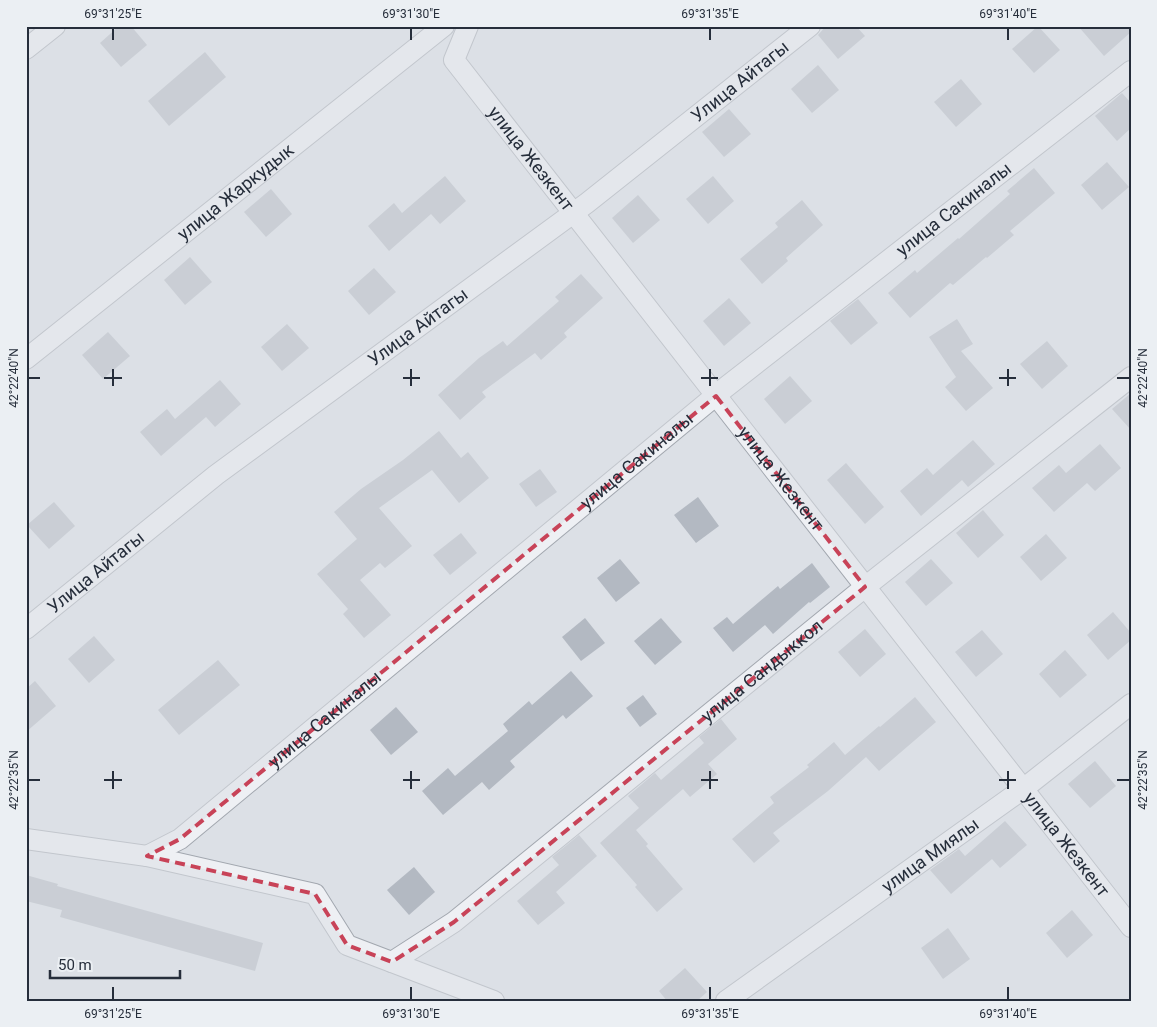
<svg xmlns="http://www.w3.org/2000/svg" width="1157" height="1027" font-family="Roboto,sans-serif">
	<rect width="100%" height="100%" fill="#dce0e6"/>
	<g fill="#b3b9c2">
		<polygon points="119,26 131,26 147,45 121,67 100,43"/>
		<polygon points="826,26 856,26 865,36 838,59 818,35"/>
		<polygon points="1038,26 1060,50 1034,73 1012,49"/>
		<polygon points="1078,26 1131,26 1131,32 1104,56"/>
		<polygon points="205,52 226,77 169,126 148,101"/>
		<polygon points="818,65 839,90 812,113 791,89"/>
		<polygon points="961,79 982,104 956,127 934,102"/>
		<polygon points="1122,93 1131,103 1131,128 1117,141 1095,116"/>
		<polygon points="729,109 751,134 724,157 702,132"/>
		<polygon points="1107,162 1129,187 1102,210 1081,185"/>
		<polygon points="1034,168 1055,193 1010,231 1014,235 987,258 986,257 953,285 950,283 910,318 888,293 915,270 917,273 958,238 959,239 1010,194 1007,191"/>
		<polygon points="445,176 466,201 440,224 431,214 389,251 368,226 394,203 402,213"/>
		<polygon points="713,176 734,201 708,224 686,199"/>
		<polygon points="271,189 292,214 266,237 244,212"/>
		<polygon points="638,195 660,220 633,243 612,218"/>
		<polygon points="802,200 823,225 786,258 788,261 762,284 740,259 778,227 775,223"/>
		<polygon points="190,257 212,282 185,305 164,280"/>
		<polygon points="374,268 396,292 369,315 348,291"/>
		<polygon points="581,274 603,298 564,333 567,337 541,360 535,353 482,392 486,397 460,420 438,395 479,358 503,341 507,346 559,301 555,297"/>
		<polygon points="729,298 751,323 724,346 703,321"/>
		<polygon points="858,299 878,323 851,345 830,321"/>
		<polygon points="957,319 973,344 961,351 993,388 966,411 945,387 956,377 929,337"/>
		<polygon points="287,324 309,348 282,371 261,347"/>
		<polygon points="108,332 130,356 103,379 82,355"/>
		<polygon points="1047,341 1068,366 1042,389 1020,364"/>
		<polygon points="790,376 812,401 785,424 764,399"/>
		<polygon points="220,380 241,404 215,427 206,417 161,456 140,432 167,409 175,419"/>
		<polygon points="1131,393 1131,430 1112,409"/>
		<polygon points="439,431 461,458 468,452 489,478 459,503 432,470 379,508 412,546 385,568 380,563 360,580 391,615 364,638 343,614 348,609 317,574 357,539 334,512 361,489 403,460"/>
		<polygon points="973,440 995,464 968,487 962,480 921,516 900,491 927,468 933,475"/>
		<polygon points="1100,444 1121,468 1095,491 1087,483 1054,512 1032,488 1059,465 1066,473"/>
		<polygon points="846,463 884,507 865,524 827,480"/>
		<polygon points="540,469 557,492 536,507 519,484"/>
		<polygon points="698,497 719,526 696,543 674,515"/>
		<polygon points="54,502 75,526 49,549 27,525"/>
		<polygon points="983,510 1004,535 978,558 956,533"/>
		<polygon points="461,533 477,553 450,575 433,555"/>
		<polygon points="1046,534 1067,558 1041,581 1020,557"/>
		<polygon points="620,559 640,583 616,602 597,578"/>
		<polygon points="931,559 953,583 926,606 905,582"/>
		<polygon points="812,563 830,587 810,603 809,602 773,634 765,625 733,652 713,628 727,617 733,624 778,586 780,589"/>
		<polygon points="1113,612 1131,633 1131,640 1108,660 1087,635"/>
		<polygon points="585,618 605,643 581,661 562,637"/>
		<polygon points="661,618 682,642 655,665 634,641"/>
		<polygon points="865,629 886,654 860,677 838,652"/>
		<polygon points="982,630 1003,654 976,677 955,652"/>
		<polygon points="94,636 115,660 89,683 68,659"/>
		<polygon points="1065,650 1087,675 1060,698 1039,674"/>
		<polygon points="218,660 240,685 179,735 158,710"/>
		<polygon points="571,671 593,696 566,719 563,715 510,761 515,767 489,790 482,782 443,815 422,791 448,768 455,776 508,731 503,724 529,701 532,705"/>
		<polygon points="35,681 56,706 26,732 26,689"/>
		<polygon points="643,695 657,714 640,727 626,708"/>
		<polygon points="915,697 936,722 879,771 866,757 828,791 773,833 780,841 754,863 732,839 774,803 770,797 809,767 807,765 834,742 845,755 879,726 880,727"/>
		<polygon points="396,707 418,732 391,755 370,730"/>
		<polygon points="721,719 737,739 708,764 717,774 690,797 683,789 636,830 648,844 646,846 683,889 657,912 635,887 637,885 600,843 639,808 628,796 655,773 661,780 704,743 699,737"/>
		<polygon points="1095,761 1116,786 1090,808 1068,784"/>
		<polygon points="1005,821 1027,845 1000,868 992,859 951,894 930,870 959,849 965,856"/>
		<polygon points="579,835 597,856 556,892 565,903 538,925 517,901 559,865 552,857"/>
		<polygon points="414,867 435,892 409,915 387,890"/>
		<polygon points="26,875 58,884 57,886 263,943 255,971 60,917 62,910 26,901"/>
		<polygon points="1072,910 1093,935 1067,958 1046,933"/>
		<polygon points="948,928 970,959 943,979 921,948"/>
		<polygon points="685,968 707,992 697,1001 667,1001 659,991"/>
	</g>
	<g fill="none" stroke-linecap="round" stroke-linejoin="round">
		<g stroke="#a2a7af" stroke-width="22">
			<g id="minor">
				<path id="s1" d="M468 26 454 60 1131 927"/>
				<polyline points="26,49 55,26"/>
				<path id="s2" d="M26 359 444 26"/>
				<path id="s3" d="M26 629 216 475 587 203 810 26"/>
				<polyline points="26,839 147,856 315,894 347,945 494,1001"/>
				<path id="s4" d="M147 856 180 839 726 387 1131 71"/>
				<path id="s5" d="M392 962 454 922 865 587 1131 377"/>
				<path id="s6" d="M726 1001 1023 789 1131 704"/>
			</g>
		</g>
		<use href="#minor" stroke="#eef0f4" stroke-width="20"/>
	</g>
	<path d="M0 0H1157V1027H0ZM716 396 865 587 454 922 392 962 347 945 315 894 147 856 180 839Z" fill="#dce0e6" fill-opacity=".55" fill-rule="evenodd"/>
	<path fill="none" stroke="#c84358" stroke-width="4" stroke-dasharray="10 6" stroke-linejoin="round" d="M716 396 865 587 454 922 392 962 347 945 315 894 147 856 180 839Z"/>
	<path fill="none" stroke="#262e3b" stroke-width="2" d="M113 28V40M411 28V40M710 28V40M1008 28V40M113 369V386M411 369V386M710 369V386M1008 369V386M28 378H40M104 378H122M403 378H420M701 378H718M999 378H1016M1117 378H1130M113 771V789M411 771V789M710 771V789M1008 771V789M28 780H40M104 780H122M403 780H420M701 780H718M999 780H1016M1117 780H1130M113 987V1000M411 987V1000M710 987V1000M1008 987V1000"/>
	<g text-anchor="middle" stroke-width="4" stroke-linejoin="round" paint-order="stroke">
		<g font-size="18" fill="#262e3b" stroke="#ebeff3">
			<text dy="6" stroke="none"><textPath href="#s3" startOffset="900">Улица Айтагы</textPath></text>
			<text dy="6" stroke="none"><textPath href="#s1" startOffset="162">улица Жезкент</textPath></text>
			<text dy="6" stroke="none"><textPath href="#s2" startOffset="268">улица Жаркудык</textPath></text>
			<text dy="6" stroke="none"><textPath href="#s4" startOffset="1035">улица Сакиналы</textPath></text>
			<text dy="6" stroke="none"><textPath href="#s3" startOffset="495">Улица Айтагы</textPath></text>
			<text dy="6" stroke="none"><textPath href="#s4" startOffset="630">улица Сакиналы</textPath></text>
			<text dy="6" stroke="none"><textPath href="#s1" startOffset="568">улица Жезкент</textPath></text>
			<text dy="6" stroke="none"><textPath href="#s3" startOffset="90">Улица Айтагы</textPath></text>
			<text dy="6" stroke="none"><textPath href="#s5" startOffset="471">улица Сандыккол</textPath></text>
			<text dy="6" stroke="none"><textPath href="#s4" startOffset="225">улица Сакиналы</textPath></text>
			<text dy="6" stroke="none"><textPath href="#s1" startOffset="1032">улица Жезкент</textPath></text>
			<text dy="6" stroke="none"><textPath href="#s6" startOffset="251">улица Миялы</textPath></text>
		</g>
	</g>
	<rect width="1157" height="1027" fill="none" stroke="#ebeff3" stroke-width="55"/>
	<path d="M50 970v8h130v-8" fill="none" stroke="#262e3b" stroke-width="2.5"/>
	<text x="58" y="970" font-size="15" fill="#262e3b" stroke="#ebeff3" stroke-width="4" paint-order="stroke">50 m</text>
	<rect x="28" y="28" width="1102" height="972" fill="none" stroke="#262e3b" stroke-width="2"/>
	<g font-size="12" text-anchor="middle" fill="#262e3b">
		<text x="113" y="18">69°31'25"E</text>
		<text x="411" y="18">69°31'30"E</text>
		<text x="710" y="18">69°31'35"E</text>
		<text x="1008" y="18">69°31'40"E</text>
		<text transform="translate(14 378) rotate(-90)" y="4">42°22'40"N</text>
		<text transform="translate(1143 378) rotate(-90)" y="4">42°22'40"N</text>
		<text transform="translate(14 780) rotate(-90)" y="4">42°22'35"N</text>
		<text transform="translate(1143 780) rotate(-90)" y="4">42°22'35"N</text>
		<text x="113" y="1018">69°31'25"E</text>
		<text x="411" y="1018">69°31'30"E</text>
		<text x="710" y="1018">69°31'35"E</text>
		<text x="1008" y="1018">69°31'40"E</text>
	</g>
</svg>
